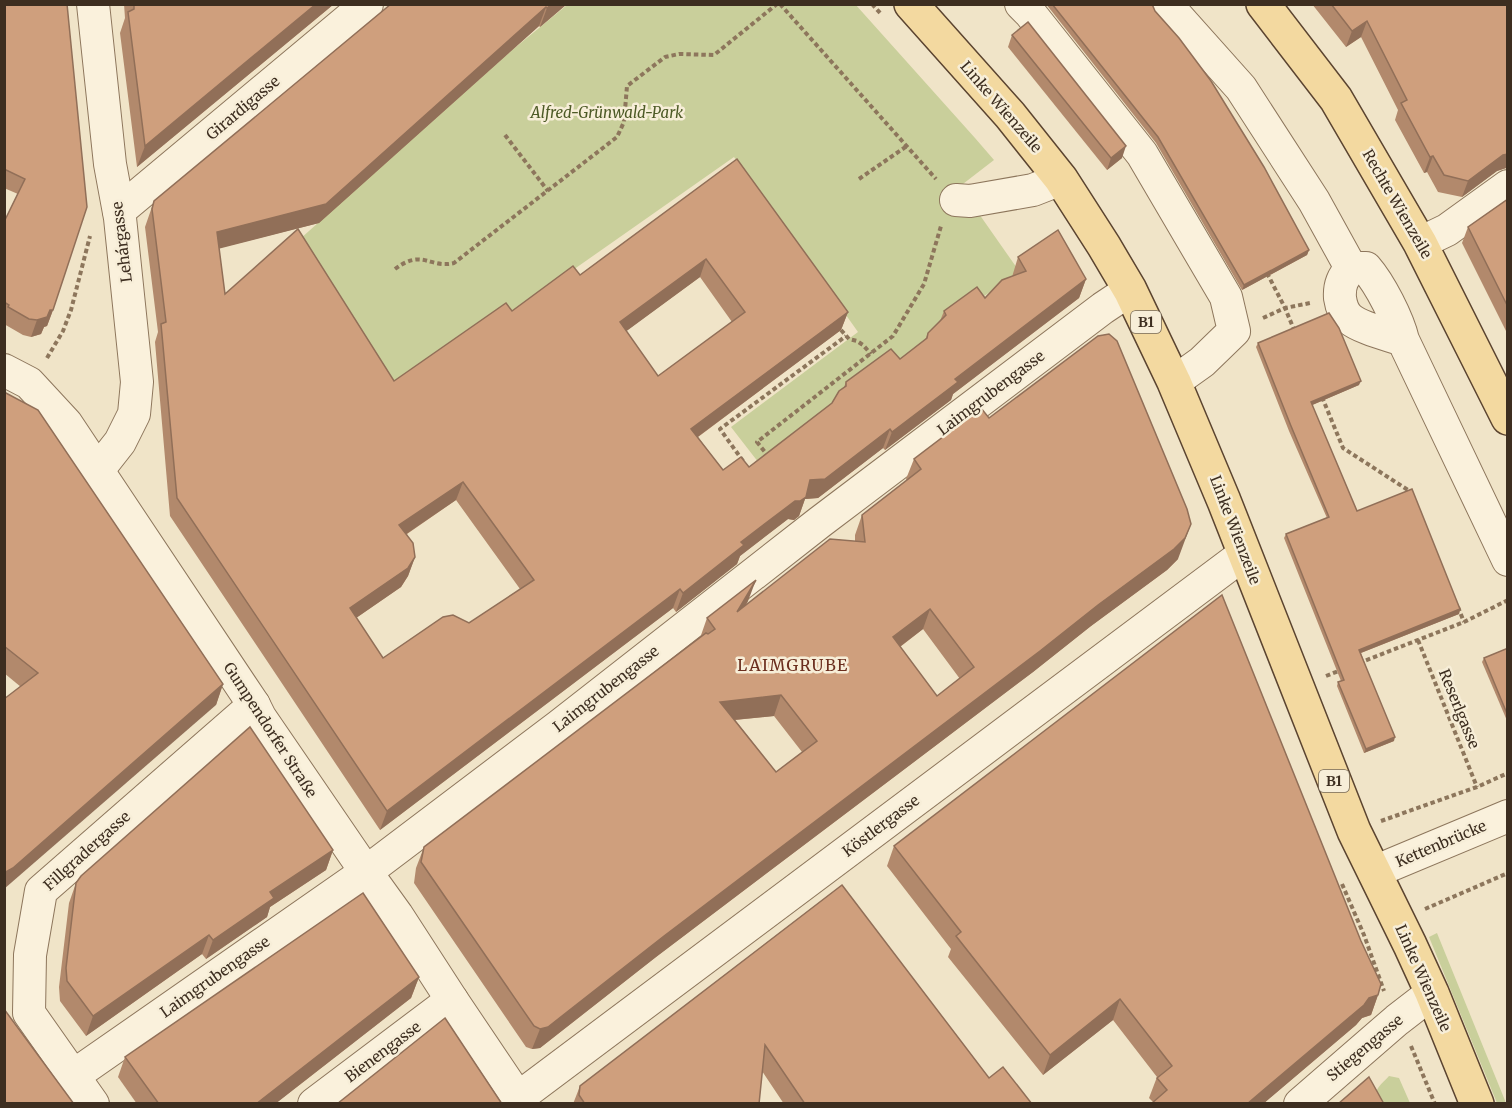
<svg xmlns="http://www.w3.org/2000/svg" width="1512" height="1108" font-family="Merriweather,serif">
	<rect width="100%" height="100%" fill="#f0e4c8"/>
	<g fill="#c9cf9b">
		<polygon points="855,4 975,138 994,160 959,187 970,201 1019,271 937,330 762,467 731,427 858,332 734,157 382,404 291,247 511,51 567,5"/>
		<polygon points="1437,933 1506,1103 1497,1103 1429,937"/>
		<path d="M1389 1076 1399 1078 1410 1103H1377C1374 1088 1379 1087 1389 1076Z"/>
	</g>
	<g fill="none" stroke-linecap="round" stroke-linejoin="round">
		<g stroke="#8d765c" stroke-width="34">
			<g id="minor">
				<polyline points="93,4 110,164 120,218 137,382 134,414 120,442 98,470"/>
				<polyline points="1021,4 1030,13 1142,154 1226,297 1234,331 1202,362 1174,382"/>
				<polyline points="1166,4 1241,88 1314,201 1351,268"/>
				<polyline points="956,200 970,201 1033,190 1061,179"/>
				<polyline points="119,211 367,4"/>
				<polyline points="1420,243 1447,230 1508,186"/>
				<path d="M1403 340C1389 335 1361 328 1350 319 1344 314 1341 305 1340 298 1339 285 1343 277 1351 268H1366C1380 284 1398 319 1403 340L1508 560"/>
				<polyline points="4,370 29,383 66,423 254,705 260,717 366,872 397,915 452,1000 522,1104"/>
				<polyline points="1374,872 1508,816"/>
				<polyline points="73,1076 366,872 559,726 820,522 1103,308 1130,290"/>
				<polyline points="518,1098 1244,554"/>
				<polyline points="93,1104 29,1013 30,955 41,891 254,705"/>
				<polyline points="314,1104 452,1000"/>
				<polyline points="1300,1104 1397,1020 1432,993"/>
			</g>
		</g>
		<g stroke="#5b4430" stroke-width="36">
			<g id="major">
				<polyline points="911,4 1010,115 1061,179 1104,246 1130,290 1174,382 1224,501 1354,831 1410,945 1432,993 1477,1104"/>
				<polyline points="1263,4 1336,99 1420,243 1508,418"/>
			</g>
		</g>
		<g stroke="#8d765c" stroke-width="4" stroke-dasharray="4.5 3" stroke-linecap="butt">
			<polyline points="780,4 936,179"/>
			<polyline points="872,4 881,14"/>
			<polyline points="505,135 548,191"/>
			<polyline points="859,179 907,146"/>
			<path d="M395 269C423 248 429 269 454 263L617 137 624 122 627 86 665 57 679 54 714 55 777 4"/>
			<polyline points="1267,273 1285,308 1295,332"/>
			<polyline points="1263,318 1285,308 1310,303"/>
			<polyline points="841,330 849,339 857,341 863,345 871,354"/>
			<polyline points="47,358 63,331 71,310 90,236"/>
			<polyline points="1322,397 1343,448 1411,492"/>
			<polyline points="769,457 757,442 893,336 924,284 941,226"/>
			<polyline points="743,461 720,429 846,336"/>
			<polyline points="1458,607 1464,622"/>
			<polyline points="1418,640 1477,787"/>
			<polyline points="1359,663 1464,622 1508,600"/>
			<polyline points="1326,676 1341,670"/>
			<polyline points="1381,821 1477,787 1508,773"/>
			<polyline points="1342,884 1364,935 1384,991"/>
			<polyline points="1425,909 1508,873"/>
			<polyline points="1411,1046 1435,1104"/>
		</g>
		<use href="#minor" stroke="#faf1dc" stroke-width="32"/>
		<use href="#major" stroke="#f3d9a0" stroke-width="33"/>
	</g>
	<g fill="#b2896c" fill-rule="evenodd">
		<polygon points="4,4 53,310 47,326 44,327 41,334 31,337 23,335 4,324 4,222 18,194 4,188"/>
		<polygon points="124,4 334,4 137,167 120,33 125,18"/>
		<path d="M391 4H567L540 27 539 26 319 223 219 248 225 294 394 381 512 311 580 275 737 159 848 312 841 330 698 437 723 470 749 467 832 403 844 387 846 382 900 359 925 340 928 333 940 321 944 311 985 298 1012 277 1018 257 1086 279 1079 298 953 394 951 400 885 450 883 448 818 498 805 499 799 516 794 520 788 519 740 556 737 564 676 612 673 608 380 830 170 516 155 342 158 332 145 227 154 201ZM700 277 732 322 658 376 626 331ZM456 500 520 589 469 623 383 658 356 618 401 587 408 576 415 557 407 534Z"/>
		<polygon points="1046,4 1152,4 1155,11 1309,250 1307,255 1242,290 1156,143"/>
		<polygon points="1312,4 1508,4 1506,168 1497,171 1462,197 1438,192 1427,172 1424,173 1395,120 1398,110 1361,37 1346,47"/>
		<polygon points="1012,35 1122,158 1107,170 1008,47"/>
		<polygon points="1508,199 1508,335 1462,243 1468,227"/>
		<polygon points="1258,343 1359,385 1312,405 1357,511 1460,609 1459,614 1361,653 1394,741 1364,753 1337,686 1338,682 1341,681 1284,538 1286,534 1327,518 1289,431 1256,347"/>
		<polygon points="4,392 223,684 216,705 21,687 4,673"/>
		<path d="M989 418 1178 559 1167 570 1091 626 1033 672 656 957 540 1048 532 1049 526 1047 414 883 416 868 424 847 700 638 707 618 748 601 746 605 855 541V535L862 515 907 481 906 479 914 459ZM923 629 960 679 937 696 900 647ZM774 716 802 752 776 772 735 720Z"/>
		<polygon points="1508,648 1508,723 1482,662 1484,658"/>
		<polygon points="894,846 1378,995 1371,1015 1362,1018 1356,1025 1263,1104 1152,1104 1153,1102 1149,1098 1157,1077 1113,1020 1043,1075 948,957 951,949 887,866"/>
		<polygon points="333,850 326,870 270,907 267,917 206,959 202,954 86,1036 60,1001 59,987 69,903 76,883"/>
		<polygon points="842,885 989,1078 1032,1104 784,1104 762,1071 759,1104 573,1104 580,1086"/>
		<polygon points="419,977 411,998 275,1104 137,1104 118,1077 125,1057"/>
	</g>
	<g fill="#916f58">
		<polygon points="316,4 334,4 137,167 145,146"/>
		<polygon points="552,4 567,4 540,27 547,8"/>
		<polygon points="546,7 539,26 319,223 210,251 217,232"/>
		<polygon points="1367,21 1361,37 1346,47 1352,31"/>
		<polygon points="1126,146 1122,158 1107,170 1111,158"/>
		<polygon points="1508,154 1508,168 1506,168 1497,171 1462,197 1468,181 1503,155"/>
		<polygon points="1433,156 1427,172 1424,173 1430,157"/>
		<polygon points="1309,250 1307,255 1242,290 1244,285"/>
		<polygon points="706,259 700,277 613,341 620,322"/>
		<polygon points="1086,279 1079,298 953,394 951,400 885,450 892,432 955,379"/>
		<polygon points="50,310 53,310 47,326 44,327 41,334 31,337 37,320"/>
		<polygon points="848,312 841,330 684,447 691,429"/>
		<polygon points="1361,381 1359,385 1310,406 1311,402"/>
		<polygon points="890,429 883,448 818,498 805,499 799,516 794,520 788,519 740,556 737,564 676,612 683,593 810,480"/>
		<polygon points="463,482 456,500 393,543 399,525"/>
		<polygon points="1191,524 1178,559 1167,570 1091,626 1033,672 656,957 540,1048 532,1049 540,1029"/>
		<polygon points="415,557 408,576 401,587 343,627 350,608"/>
		<polygon points="756,580 748,601 729,633 737,612"/>
		<polygon points="680,589 673,608 380,830 387,811"/>
		<polygon points="930,609 923,629 885,658 893,637"/>
		<polygon points="1460,609 1459,614 1358,654 1359,650"/>
		<polygon points="223,684 216,705 4,889 4,873"/>
		<polygon points="781,695 774,716 712,722 720,702"/>
		<polygon points="1395,737 1394,741 1364,753 1366,749"/>
		<polygon points="333,850 326,870 270,907 267,917 206,959 213,940 270,892"/>
		<polygon points="209,935 202,954 86,1036 93,1016"/>
		<polygon points="419,977 411,998 275,1104 256,1104"/>
		<polygon points="1378,995 1371,1015 1362,1018 1356,1025 1263,1104 1247,1104 1369,998"/>
		<polygon points="1120,999 1113,1020 1043,1075 1050,1055"/>
	</g>
	<g fill="#cf9f7d" stroke="#916f58" stroke-width="1.5" fill-rule="evenodd">
		<polygon points="4,4 67,4 87,207 53,310 50,310 47,317 37,320 29,319 8,307 9,305 4,302 4,222 25,179 4,169"/>
		<polygon points="134,4 316,4 145,146 128,12 134,9"/>
		<path d="M391 4H552L547 8 546 7 326 204 217 232 225 294 298 229 394 381 506 303 512 311 573 266 580 275 737 159 848 312 691 429 723 470 741 457 749 467 832 403 839 391 846 386V382L891 349 900 359 927 338 928 333 946 315 944 311 977 287 985 298 1002 280 1026 271 1018 257 1058 230 1086 279 955 379 958 382 892 432 890 429 825 479 810 480 806 497 800 501H795L741 542 744 545 683 593 680 589 387 811 177 498 161 324 166 322 152 209 154 201ZM706 259 745 312 658 376 620 322ZM463 482 534 580 469 623 453 615 443 617 383 658 350 608 408 568 415 557 413 543 399 525Z"/>
		<polygon points="1052,4 1152,4 1155,11 1179,38 1211,81 1264,167 1309,250 1244,285 1158,137"/>
		<polygon points="1331,4 1508,4 1508,154 1503,155 1468,181 1444,175 1433,156 1430,157 1401,103 1407,100 1367,21 1352,31"/>
		<polygon points="1028,22 1126,146 1111,158 1012,35"/>
		<polygon points="1508,199 1508,307 1468,227"/>
		<polygon points="1329,313 1339,328 1361,381 1311,402 1357,511 1412,489 1460,609 1359,650 1395,737 1366,749 1338,682 1344,680 1286,534 1329,517 1291,426 1258,343"/>
		<path d="M1109 334 1117 341 1187 509 1191 524 1185 538 1174 549 1098 605 1040 651 664 936 548 1027 540 1029 534 1026 421 862 424 847 706 633 708 634 715 629 707 618 756 580 737 612 830 539 865 542 862 515 921 469 914 459 981 408 989 418 1098 336ZM930 609 974 667 937 696 893 637ZM781 695 817 741 776 772 720 702Z"/>
		<polygon points="4,392 38,410 223,684 13,868 4,873 4,699 38,673 4,646"/>
		<polygon points="1222,595 1361,941 1381,984 1378,995 1369,998 1364,1005 1247,1104 1151,1104 1167,1090 1157,1078 1172,1066 1120,999 1050,1055 956,936 961,932 894,846"/>
		<polygon points="1508,648 1508,716 1484,658"/>
		<polygon points="250,727 333,850 270,892 274,898 213,940 209,935 93,1016 67,981 66,968 76,883 81,876"/>
		<polygon points="842,885 989,1078 1003,1067 1032,1104 805,1104 765,1045 759,1104 585,1104 579,1095 580,1086"/>
		<polygon points="363,893 419,977 256,1104 159,1104 125,1057"/>
		<polygon points="4,1009 74,1104 4,1104"/>
		<polygon points="445,1018 502,1104 337,1104"/>
		<polygon points="1369,1077 1384,1104 1338,1104"/>
	</g>
	<g text-anchor="middle" stroke-width="5" stroke-linejoin="round" paint-order="stroke">
		<g fill="#f7eed8" stroke="#756857" stroke-width="1.5">
			<rect x="1131" y="311" width="30" height="22" rx="4.5"/>
			<rect x="1319" y="770" width="30" height="22" rx="4.5"/>
		</g>
		<g font-size="14" font-weight="bold" fill="#3d2e20">
			<text x="1146" y="327">B1</text>
			<text x="1334" y="786">B1</text>
		</g>
		<g font-size="15" fill="#3d2e20" stroke="#f7eed8">
			<text transform="translate(1001 107) rotate(49)" y="5">Linke Wienzeile</text>
			<text transform="translate(243 108) rotate(-40)" y="5">Girardigasse</text>
			<text transform="translate(1397 204) rotate(60)" y="5">Rechte Wienzeile</text>
			<text transform="translate(122 242) rotate(-97)" y="5">Lehárgasse</text>
			<text transform="translate(991 393) rotate(-37)" y="5">Laimgrubengasse</text>
			<text transform="translate(1235 530) rotate(69)" y="5">Linke Wienzeile</text>
			<text transform="translate(606 689) rotate(-38)" y="5">Laimgrubengasse</text>
			<text transform="translate(1459 709) rotate(68)" y="5">Reserlgasse</text>
			<text transform="translate(270 730) rotate(57)" y="5">Gumpendorfer Straße</text>
			<text transform="translate(881 826) rotate(-37)" y="5">Köstlergasse</text>
			<text transform="translate(1441 844) rotate(-23)" y="5">Kettenbrücke</text>
			<text transform="translate(87 851) rotate(-42)" y="5">Fillgradergasse</text>
			<text transform="translate(215 977) rotate(-35)" y="5">Laimgrubengasse</text>
			<text transform="translate(1423 978) rotate(66)" y="5">Linke Wienzeile</text>
			<text transform="translate(1365 1048) rotate(-40)" y="5">Stiegengasse</text>
			<text transform="translate(383 1052) rotate(-37)" y="5">Bienengasse</text>
		</g>
		<g font-size="15" font-style="italic" fill="#4d5a26" stroke="#f7eed8">
			<text x="607" y="118">Alfred-Grünwald-Park</text>
		</g>
		<g font-size="16" letter-spacing="1.5" fill="#6b2e1e" stroke="#f7eed8">
			<text x="793" y="671">LAIMGRUBE</text>
		</g>
	</g>
	<rect width="1512" height="1108" fill="none" stroke="#3d2e20" stroke-width="12"/>
</svg>
